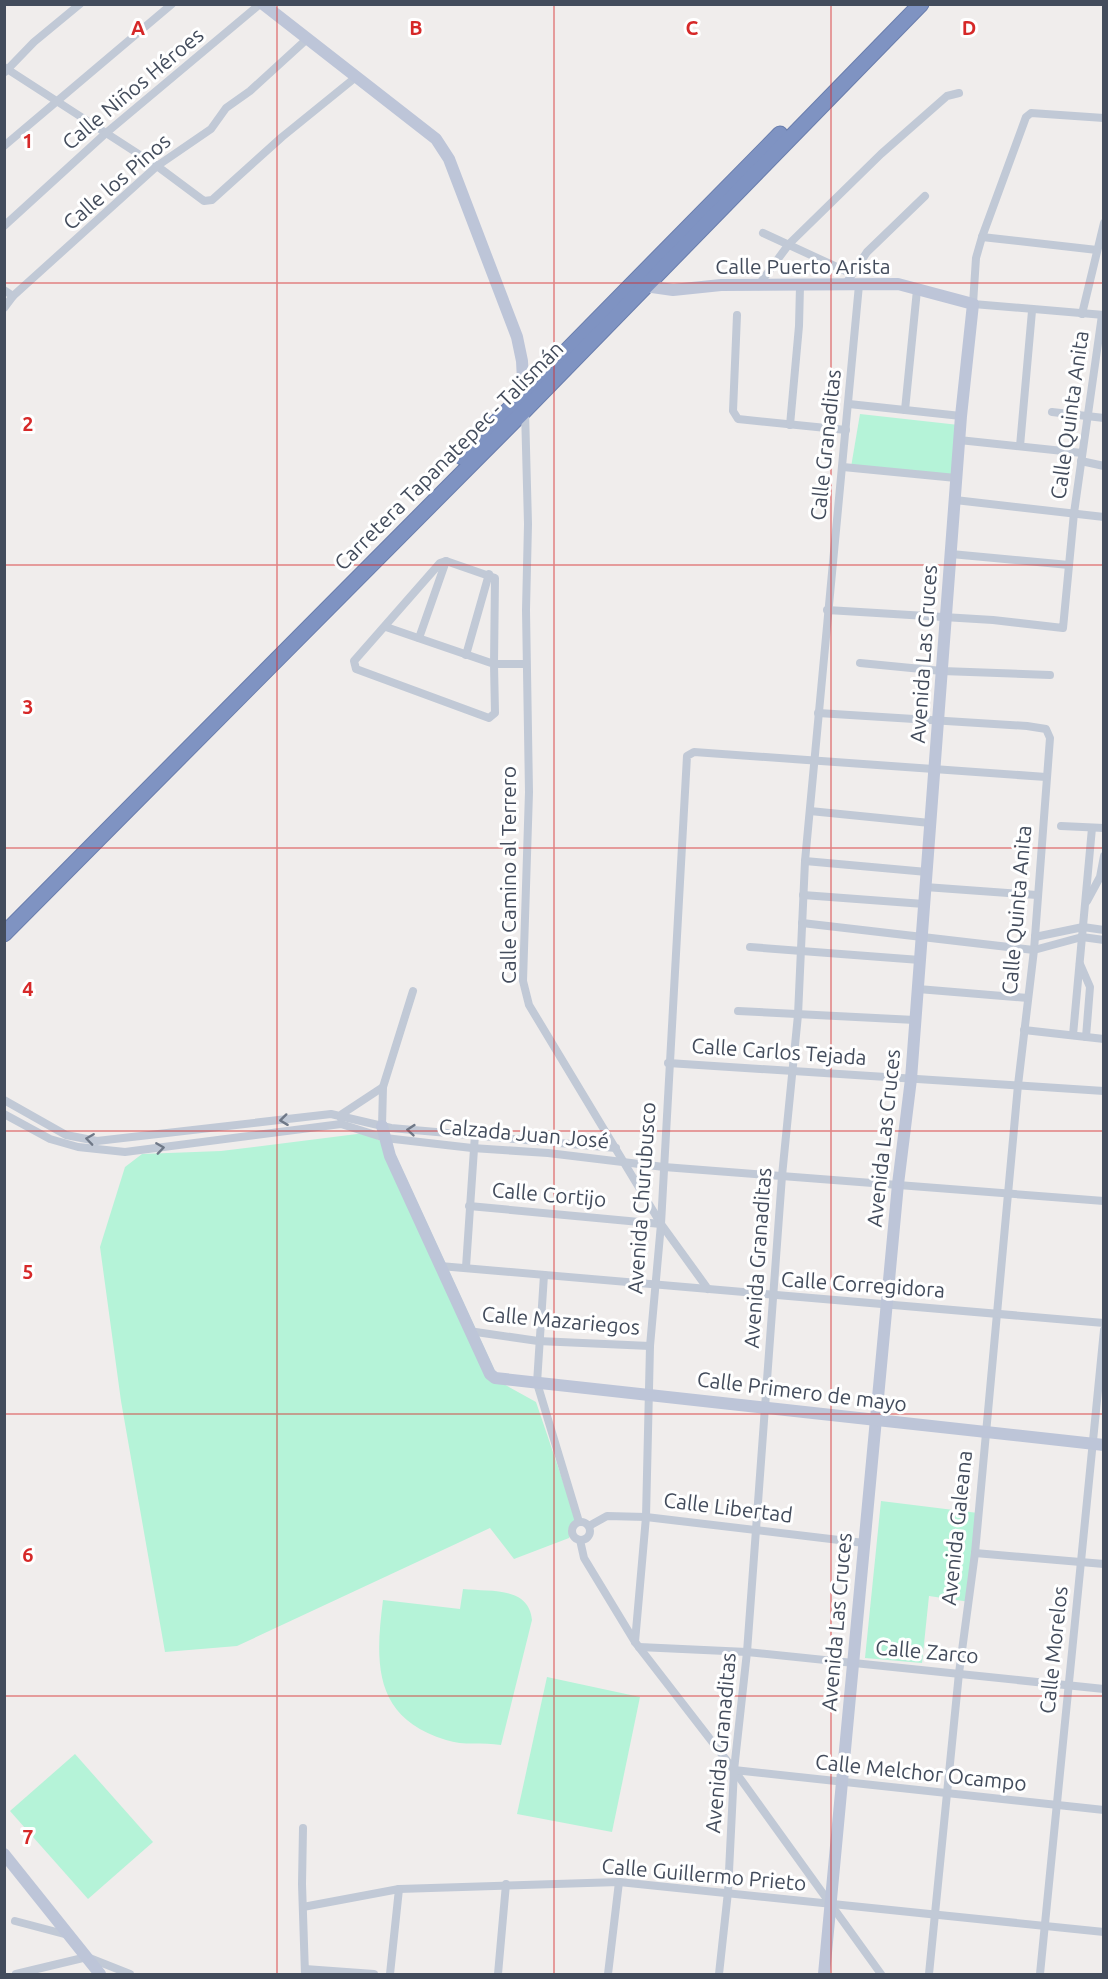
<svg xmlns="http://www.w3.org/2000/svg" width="1108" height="1979" font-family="Ubuntu,sans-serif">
	<rect width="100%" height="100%" fill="#f0edec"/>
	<g fill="#b5f3d8">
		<polygon points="860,414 959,425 952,478 851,467"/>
		<polygon points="365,1133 392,1147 500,1382 536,1402 575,1517 569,1538 514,1559 490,1528 237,1646 165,1652 121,1401 100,1247 125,1167 142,1154 221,1151"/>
		<polygon points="881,1501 978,1513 970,1602 929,1596 922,1663 865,1658"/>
		<path d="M463 1589C490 1592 529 1586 532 1620L501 1745C483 1742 464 1746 446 1740 373 1718 375 1663 383 1600L460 1609Z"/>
		<polygon points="547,1677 640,1697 612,1832 517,1814"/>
		<polygon points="75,1754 153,1842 88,1899 10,1811"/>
	</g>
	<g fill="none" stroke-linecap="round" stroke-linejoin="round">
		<g stroke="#6a7ead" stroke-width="17">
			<g id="highway">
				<polyline points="462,457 780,134"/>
				<polyline points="4,934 525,410 921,4"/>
			</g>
		</g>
		<g stroke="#c1c9d6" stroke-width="8">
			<polyline points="4,67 157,166 204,201 212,200 282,137 356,77"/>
			<polyline points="5,72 34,42 80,4"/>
			<polyline points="1104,118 1031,113 1026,117 982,237 976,258 973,304 1104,315"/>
			<polyline points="4,146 172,4"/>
			<polyline points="4,226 106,133 260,4"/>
			<polyline points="763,233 852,274"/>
			<polyline points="982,237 1097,250"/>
			<polyline points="845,285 867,252 925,196"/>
			<polyline points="758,286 789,244 881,154 947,96 959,93"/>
			<polyline points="4,290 13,296"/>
			<polyline points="4,308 13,296 157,166 211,129 226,108 250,91 307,39"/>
			<polyline points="1082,314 1104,223"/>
			<polyline points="737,315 733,411 738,419 846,430"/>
			<polyline points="849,404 961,416"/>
			<polyline points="525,410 528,524 526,610 529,792 523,981 529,1005 661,1224 708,1289"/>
			<polyline points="905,410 917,290"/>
			<polyline points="1052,412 1104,418"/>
			<polyline points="790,425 799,326 800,286"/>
			<polyline points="959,440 1082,453"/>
			<polyline points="1020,446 1032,311"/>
			<polyline points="1081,461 1104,466"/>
			<polyline points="843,467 956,478"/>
			<polyline points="955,500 1104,517"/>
			<polyline points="951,554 1069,565"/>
			<polyline points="827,610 993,620 1063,628 1074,513 1102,315"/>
			<polyline points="386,627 494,664 495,713 489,718 356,669 354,661 440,563 446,561 495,578 494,664 526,664"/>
			<polyline points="419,638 446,561"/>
			<polyline points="466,655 489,574"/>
			<polyline points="860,663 942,671 1050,675"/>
			<polyline points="818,713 1027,726 1046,729 1050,738 1034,950 1018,1085 975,1553 959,1673 929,1974"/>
			<polyline points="810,811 930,823"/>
			<polyline points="1061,826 1104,828"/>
			<polyline points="805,861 927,872"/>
			<polyline points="925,887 1037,895"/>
			<polyline points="803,895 924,904"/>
			<polyline points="1087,901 1100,877 1104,856"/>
			<polyline points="802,923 1034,950 1082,937 1104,940"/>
			<polyline points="1035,937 1083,927 1104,930"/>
			<polyline points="750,947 920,960"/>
			<polyline points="1080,964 1090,987 1086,1037"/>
			<polyline points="918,989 1028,998"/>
			<polyline points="738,1011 915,1020"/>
			<polyline points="1024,1030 1104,1039"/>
			<polyline points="1073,1035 1092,828"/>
			<polyline points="668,1063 1104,1091"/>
			<polyline points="4,1100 66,1135 97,1141 331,1114 391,1128 616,1148"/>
			<polyline points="4,1114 50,1139 78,1147 125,1152 341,1124 385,1138 472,1148 548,1153 664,1167 1104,1201"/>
			<polyline points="341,1118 342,1114 383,1087 413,991"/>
			<polyline points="382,1126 383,1087"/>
			<polyline points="469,1206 661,1224"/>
			<polyline points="440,1266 1104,1323"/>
			<polyline points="466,1267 475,1134"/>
			<polyline points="544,1275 537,1383 579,1522"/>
			<polyline points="469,1331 538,1341 650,1346"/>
			<circle cx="581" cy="1531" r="9"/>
			<polyline points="589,1526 607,1516 646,1517 864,1543"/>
			<polyline points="580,1540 584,1558 635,1642 734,1770 881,1974"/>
			<polyline points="975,1553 1104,1564"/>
			<polyline points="635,1642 646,1517 650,1346 661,1224 687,756 694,752 1046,777"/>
			<polyline points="639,1647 747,1652 1104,1689"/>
			<polyline points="734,1770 1104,1810"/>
			<polyline points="303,1828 302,1884 305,1974"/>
			<polyline points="303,1907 399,1889 619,1882 1104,1932"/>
			<polyline points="15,1921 68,1935"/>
			<polyline points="305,1969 374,1974"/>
			<polyline points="16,1974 87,1957 130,1974"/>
			<polyline points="390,1974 399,1889"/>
			<polyline points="498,1974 506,1884"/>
			<polyline points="608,1974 619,1882"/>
			<polyline points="719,1974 728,1892 734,1770 747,1652 782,1176 798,1015 805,861 859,285"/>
			<polyline points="1040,1974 1104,1330"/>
		</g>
		<g stroke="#bdc5d8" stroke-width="12">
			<polyline points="263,4 436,139 449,159 517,337 522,361 524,399"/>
			<polyline points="645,286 673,290 721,285 898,284 973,304 961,416 911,1079 898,1184 824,1974"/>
			<polyline points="382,1126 390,1156 490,1374 495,1378 1104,1445"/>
			<polyline points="4,1854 100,1974"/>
		</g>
		<use href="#highway" stroke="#7f93c2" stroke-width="15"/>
	</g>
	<defs><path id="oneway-chevron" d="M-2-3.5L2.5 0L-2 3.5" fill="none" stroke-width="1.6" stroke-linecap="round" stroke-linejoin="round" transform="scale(1.5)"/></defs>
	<g stroke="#6f7887">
		<use href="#oneway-chevron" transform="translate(284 1120) rotate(173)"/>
		<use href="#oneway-chevron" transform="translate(411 1130) rotate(-175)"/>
		<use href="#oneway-chevron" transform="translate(90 1139) rotate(-172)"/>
		<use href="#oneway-chevron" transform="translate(160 1148) rotate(-8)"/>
	</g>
	<path fill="none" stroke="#d62828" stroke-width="1.5" stroke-opacity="0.55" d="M277 4V1974M554 4V1974M831 4V1974M4 283H1104M4 565H1104M4 848H1104M4 1131H1104M4 1414H1104M4 1696H1104"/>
	<g text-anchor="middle" stroke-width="6" stroke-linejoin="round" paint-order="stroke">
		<g font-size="21" fill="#434c5c" stroke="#fff">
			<text transform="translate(133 89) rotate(-40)" y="7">Calle Niños Héroes</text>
			<text transform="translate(117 182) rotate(-41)" y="7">Calle los Pinos</text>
			<text x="803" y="274">Calle Puerto Arista</text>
			<text transform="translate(1070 415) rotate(-82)" y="7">Calle Quinta Anita</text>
			<text transform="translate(826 445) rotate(-84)" y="7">Calle Granaditas</text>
			<text transform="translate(449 456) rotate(-45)" y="7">Carretera Tapanatepec - Talismán</text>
			<text transform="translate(924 654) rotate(-86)" y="7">Avenida Las Cruces</text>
			<text transform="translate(509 875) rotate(-90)" y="7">Calle Camino al Terrero</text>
			<text transform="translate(1017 910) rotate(-85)" y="7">Calle Quinta Anita</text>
			<text transform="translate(779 1052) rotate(4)" y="7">Calle Carlos Tejada</text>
			<text transform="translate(524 1134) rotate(5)" y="7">Calzada Juan José</text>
			<text transform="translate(884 1138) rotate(-84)" y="7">Avenida Las Cruces</text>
			<text transform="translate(549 1195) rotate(5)" y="7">Calle Cortijo</text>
			<text transform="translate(642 1198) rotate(-86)" y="7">Avenida Churubusco</text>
			<text transform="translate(758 1258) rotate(-86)" y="7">Avenida Granaditas</text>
			<text transform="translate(863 1285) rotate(4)" y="7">Calle Corregidora</text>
			<text transform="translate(561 1321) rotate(5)" y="7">Calle Mazariegos</text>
			<text transform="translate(802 1392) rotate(7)" y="7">Calle Primero de mayo</text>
			<text transform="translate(728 1508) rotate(7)" y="7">Calle Libertad</text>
			<text transform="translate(957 1528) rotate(-84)" y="7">Avenida Galeana</text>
			<text transform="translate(837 1622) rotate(-85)" y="7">Avenida Las Cruces</text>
			<text transform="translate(1054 1650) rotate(-84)" y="7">Calle Morelos</text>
			<text transform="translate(927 1652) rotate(5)" y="7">Calle Zarco</text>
			<text transform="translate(721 1743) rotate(-85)" y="7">Avenida Granaditas</text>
			<text transform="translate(921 1773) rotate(6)" y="7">Calle Melchor Ocampo</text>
			<text transform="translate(704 1875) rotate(5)" y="7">Calle Guillermo Prieto</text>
		</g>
	</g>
	<g font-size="20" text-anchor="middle" font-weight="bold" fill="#d62828" stroke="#fff" stroke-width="6" stroke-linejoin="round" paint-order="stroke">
		<text x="138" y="35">A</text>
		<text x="416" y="35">B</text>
		<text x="692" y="35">C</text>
		<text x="969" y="35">D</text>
		<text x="28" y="148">1</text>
		<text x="28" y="431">2</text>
		<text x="28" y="714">3</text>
		<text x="28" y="996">4</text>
		<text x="28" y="1279">5</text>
		<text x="28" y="1562">6</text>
		<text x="28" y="1844">7</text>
	</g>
	<rect width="1108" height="1979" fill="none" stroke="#434c5c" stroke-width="12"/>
</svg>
